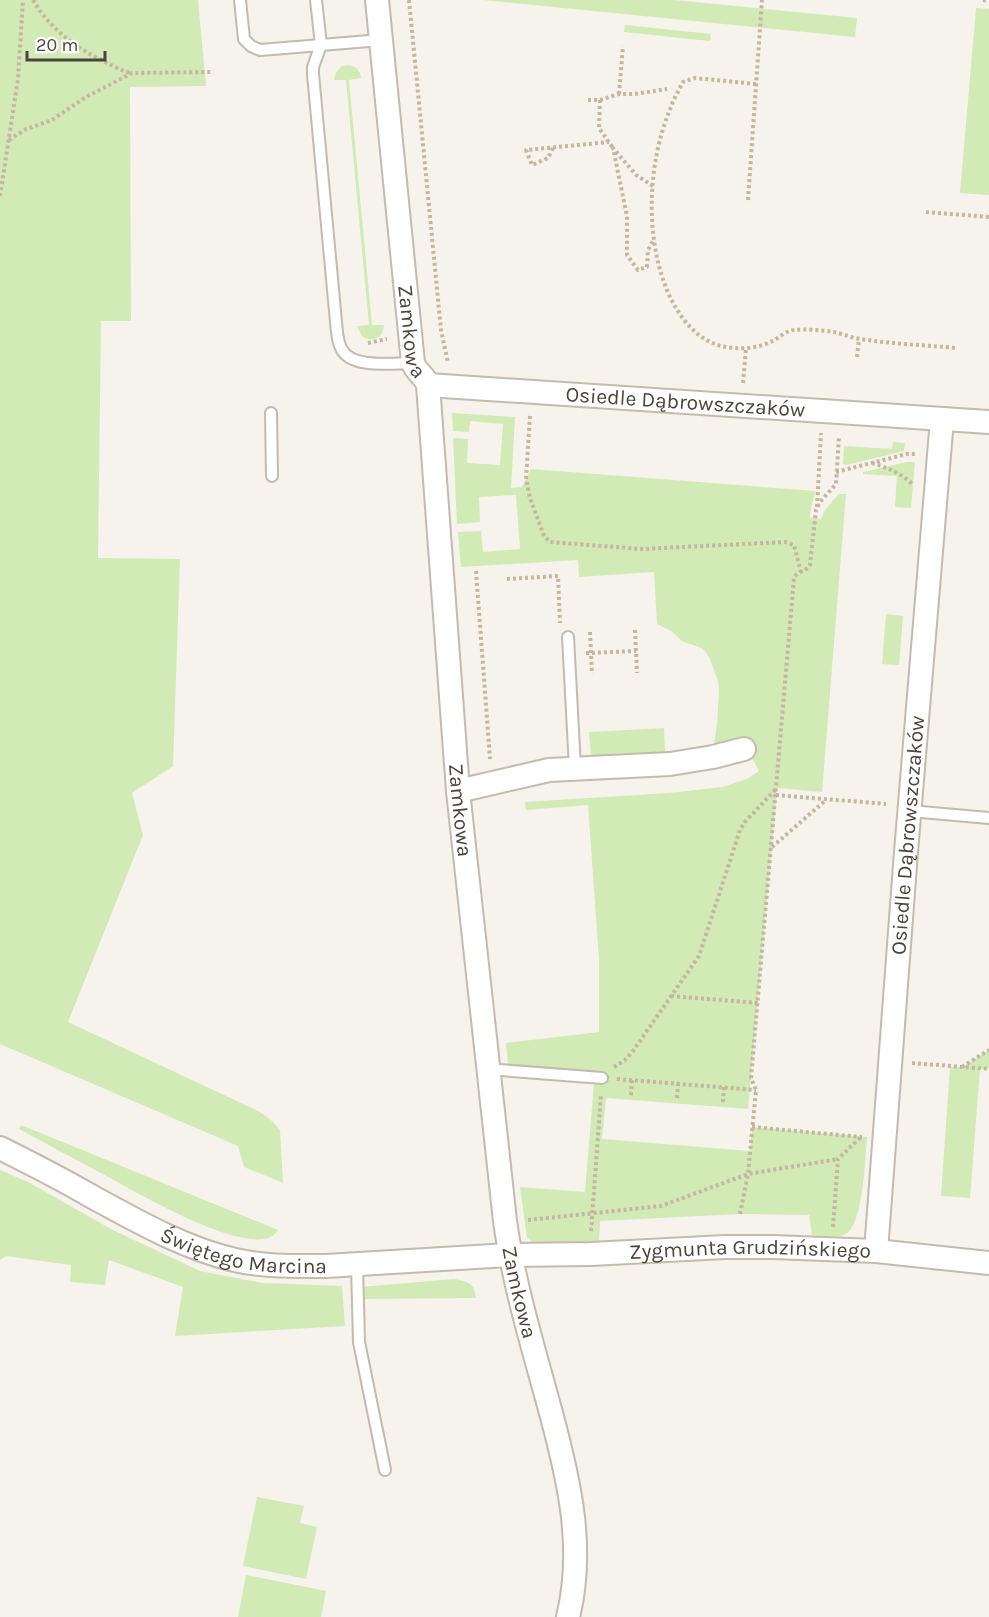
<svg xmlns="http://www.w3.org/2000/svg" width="989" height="1617" font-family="Karla,sans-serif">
	<rect width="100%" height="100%" fill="#f6f3ec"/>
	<g fill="#d2eab5">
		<path d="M0 0H198L206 86 130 87 131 321H101L98 558 180 559 173 766 132 793 143 835 68 1022 256 1110C266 1116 274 1121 280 1131L283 1183 244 1167 238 1146 0 1044Z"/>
		<polygon points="483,0 674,0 857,18 855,37"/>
		<polygon points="976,8 989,9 989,195 960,193"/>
		<polygon points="625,25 711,34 710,41 624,32"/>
		<path d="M342 66C353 63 360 68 361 78L349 80 372 325H384C383 338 373 343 362 336L357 326 369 325 346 80H334L336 72Z"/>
		<path d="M452 413 515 417 511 488 522 487 531 469 815 491C814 500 810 508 810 518L821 519 825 510 839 494H846L822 792 777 788 748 1109 606 1098 602 1139 750 1151 752 1127 867 1137C865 1157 864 1227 844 1235 835 1238 822 1236 812 1235L809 1215 740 1214 600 1221 599 1242 542 1245 534 1243 527 1238 520 1187 585 1192 594 1083 509 1076 506 1043 599 1032V959L588 805 526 810 525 802 669 793 722 787 747 779 759 771 741 737 724 744 714 745 717 724 719 690 718 681 710 659 705 651 701 648 682 641 671 631 657 624 654 572 579 577 578 560 461 567 458 532 481 531 483 552 520 549 516 495 479 497 480 522 457 524 453 438 468 439 467 463 500 465 503 424 470 421 469 432 453 431Z"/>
		<polygon points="893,442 905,443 904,451 846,465 843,464 844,446 892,449"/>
		<polygon points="907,462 915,462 911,508 895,507 897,476 863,474 863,472"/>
		<polygon points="886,614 903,616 899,665 882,664"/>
		<polygon points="664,728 665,752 591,757 589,732"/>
		<polygon points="989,1050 989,1069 980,1069 970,1198 941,1196 950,1067 962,1067"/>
		<path d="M21 1125 266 1225 278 1230C275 1234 272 1237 268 1238 232 1249 134 1191 101 1173 74 1159 47 1144 19 1129Z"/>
		<polygon points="0,1170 28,1182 113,1230 200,1271 263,1283 342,1286 345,1326 175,1336 183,1287 109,1260 105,1285 70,1282 71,1265 6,1256 0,1260"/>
		<path d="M454 1279C468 1282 474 1282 476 1298L360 1299V1287Z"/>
		<polygon points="257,1497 304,1506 300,1523 317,1527 306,1579 243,1566"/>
		<polygon points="246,1575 326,1591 321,1617 238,1617"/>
	</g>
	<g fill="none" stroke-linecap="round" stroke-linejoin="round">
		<g stroke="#c2bbae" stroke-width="14">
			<g id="service">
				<polyline points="240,0 244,39 251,46 260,50 321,45 316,0"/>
				<path d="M381 40 321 45 313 67V74L336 322C337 331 337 342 342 350 353 369 393 363 413 363"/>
				<polyline points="271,413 272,476"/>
				<polyline points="568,637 575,768"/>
				<polyline points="910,811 989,818"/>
				<polyline points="487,1069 602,1078"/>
				<polyline points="357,1265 359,1342 385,1470"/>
			</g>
		</g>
		<g stroke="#c2bbae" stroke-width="26">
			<g id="minor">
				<path id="s1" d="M377 0 413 363C416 372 425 376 428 385L458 791 505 1221C514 1286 534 1350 551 1413 569 1480 585 1548 568 1617"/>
				<path id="s2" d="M428 385 989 422"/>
				<polyline points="458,791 549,770 670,764 713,757 744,749"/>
				<path id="s3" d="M0 1148C30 1163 60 1178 89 1195 135 1220 183 1248 235 1260 264 1267 296 1266 326 1266L509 1255 591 1254 725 1247H773L876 1251 989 1263"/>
				<path id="s4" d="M876 1251 906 852 942 419"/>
			</g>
		</g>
		<g stroke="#c4b79f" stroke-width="4" stroke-dasharray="3 3" stroke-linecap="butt">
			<path d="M33 0C50 29 75 47 105 62 113 66 122 71 131 73"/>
			<polyline points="409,0 441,330 448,363"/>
			<polyline points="983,0 989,1"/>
			<path d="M756 84 695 78 683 82C679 90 674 98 671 107 647 163 644 241 670 297 681 319 696 339 721 346 737 350 759 349 774 340 780 337 787 330 794 330 806 329 822 330 834 332 843 334 852 338 861 339 892 344 924 345 956 348"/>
			<polyline points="619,94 623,46"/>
			<polyline points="588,100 600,100 599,128 613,148"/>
			<polyline points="600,100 619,94 635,94 667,89"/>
			<polyline points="9,140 26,129 52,120 86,97 132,73 213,72"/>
			<polyline points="553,148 548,158 532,165 526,150 609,142"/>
			<polyline points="653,186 636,175 613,148 627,216 627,255 638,270 647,267 648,250 653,241"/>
			<polyline points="0,196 18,79 23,0"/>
			<polyline points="748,200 762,0"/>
			<polyline points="926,212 989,217"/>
			<polyline points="368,343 387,339"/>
			<polyline points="857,357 859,339"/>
			<polyline points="743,383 746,348"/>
			<polyline points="530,416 526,479 530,498 544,536 550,542 642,549 785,542 794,545 801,572"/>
			<path d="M872 463C886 467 903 474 913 485"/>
			<polyline points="836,472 907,454 915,454"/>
			<polyline points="817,507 821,433"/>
			<polyline points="476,571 490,759"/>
			<polyline points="507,579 558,576 560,623"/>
			<polyline points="635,630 637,673"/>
			<polyline points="590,632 592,674"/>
			<polyline points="586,653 636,651"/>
			<polyline points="776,795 886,804"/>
			<polyline points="772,847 826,800"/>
			<polyline points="671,996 758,1003"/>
			<polyline points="912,1063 989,1069"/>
			<polyline points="614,1067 625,1060 633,1051 699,956 740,830 745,822 776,789"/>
			<polyline points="962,1067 989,1050"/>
			<polyline points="617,1079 756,1090"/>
			<polyline points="631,1095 632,1080"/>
			<polyline points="677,1098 678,1084"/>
			<polyline points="723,1102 724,1087"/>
			<polyline points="752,1127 862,1137"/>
			<path d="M740 1214 748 1174 756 1090 751 1078 794 578C797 571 806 572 810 565L816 510 820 502 836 484 839 436"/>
			<polyline points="528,1220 661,1206 748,1174 838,1159"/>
			<polyline points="833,1227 838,1159 861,1137"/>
			<polyline points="591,1231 601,1095"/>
		</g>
		<use href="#service" stroke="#fff" stroke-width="10"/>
		<use href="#minor" stroke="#fff" stroke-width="22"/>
	</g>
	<g text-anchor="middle" stroke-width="6" stroke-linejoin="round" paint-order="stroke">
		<g font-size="21" fill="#4b4439" stroke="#fff">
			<text dy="7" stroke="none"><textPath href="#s1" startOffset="333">Zamkowa</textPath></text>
			<text dy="7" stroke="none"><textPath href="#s2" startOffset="258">Osiedle Dąbrowszczaków</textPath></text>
			<text dy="7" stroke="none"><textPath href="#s1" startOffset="818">Zamkowa</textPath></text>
			<text dy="7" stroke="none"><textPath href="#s4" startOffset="417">Osiedle Dąbrowszczaków</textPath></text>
			<text dy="7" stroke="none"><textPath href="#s3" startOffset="268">Świętego Marcina</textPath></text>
			<text dy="7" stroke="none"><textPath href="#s3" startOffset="777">Zygmunta Grudzińskiego</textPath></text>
			<text dy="7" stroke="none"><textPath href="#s1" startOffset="1304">Zamkowa</textPath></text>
		</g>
	</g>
	<path d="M27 51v9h78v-9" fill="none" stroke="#4b4439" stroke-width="3"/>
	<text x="36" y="51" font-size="18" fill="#4b4439" stroke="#ffffff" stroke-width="4.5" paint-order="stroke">20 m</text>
</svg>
